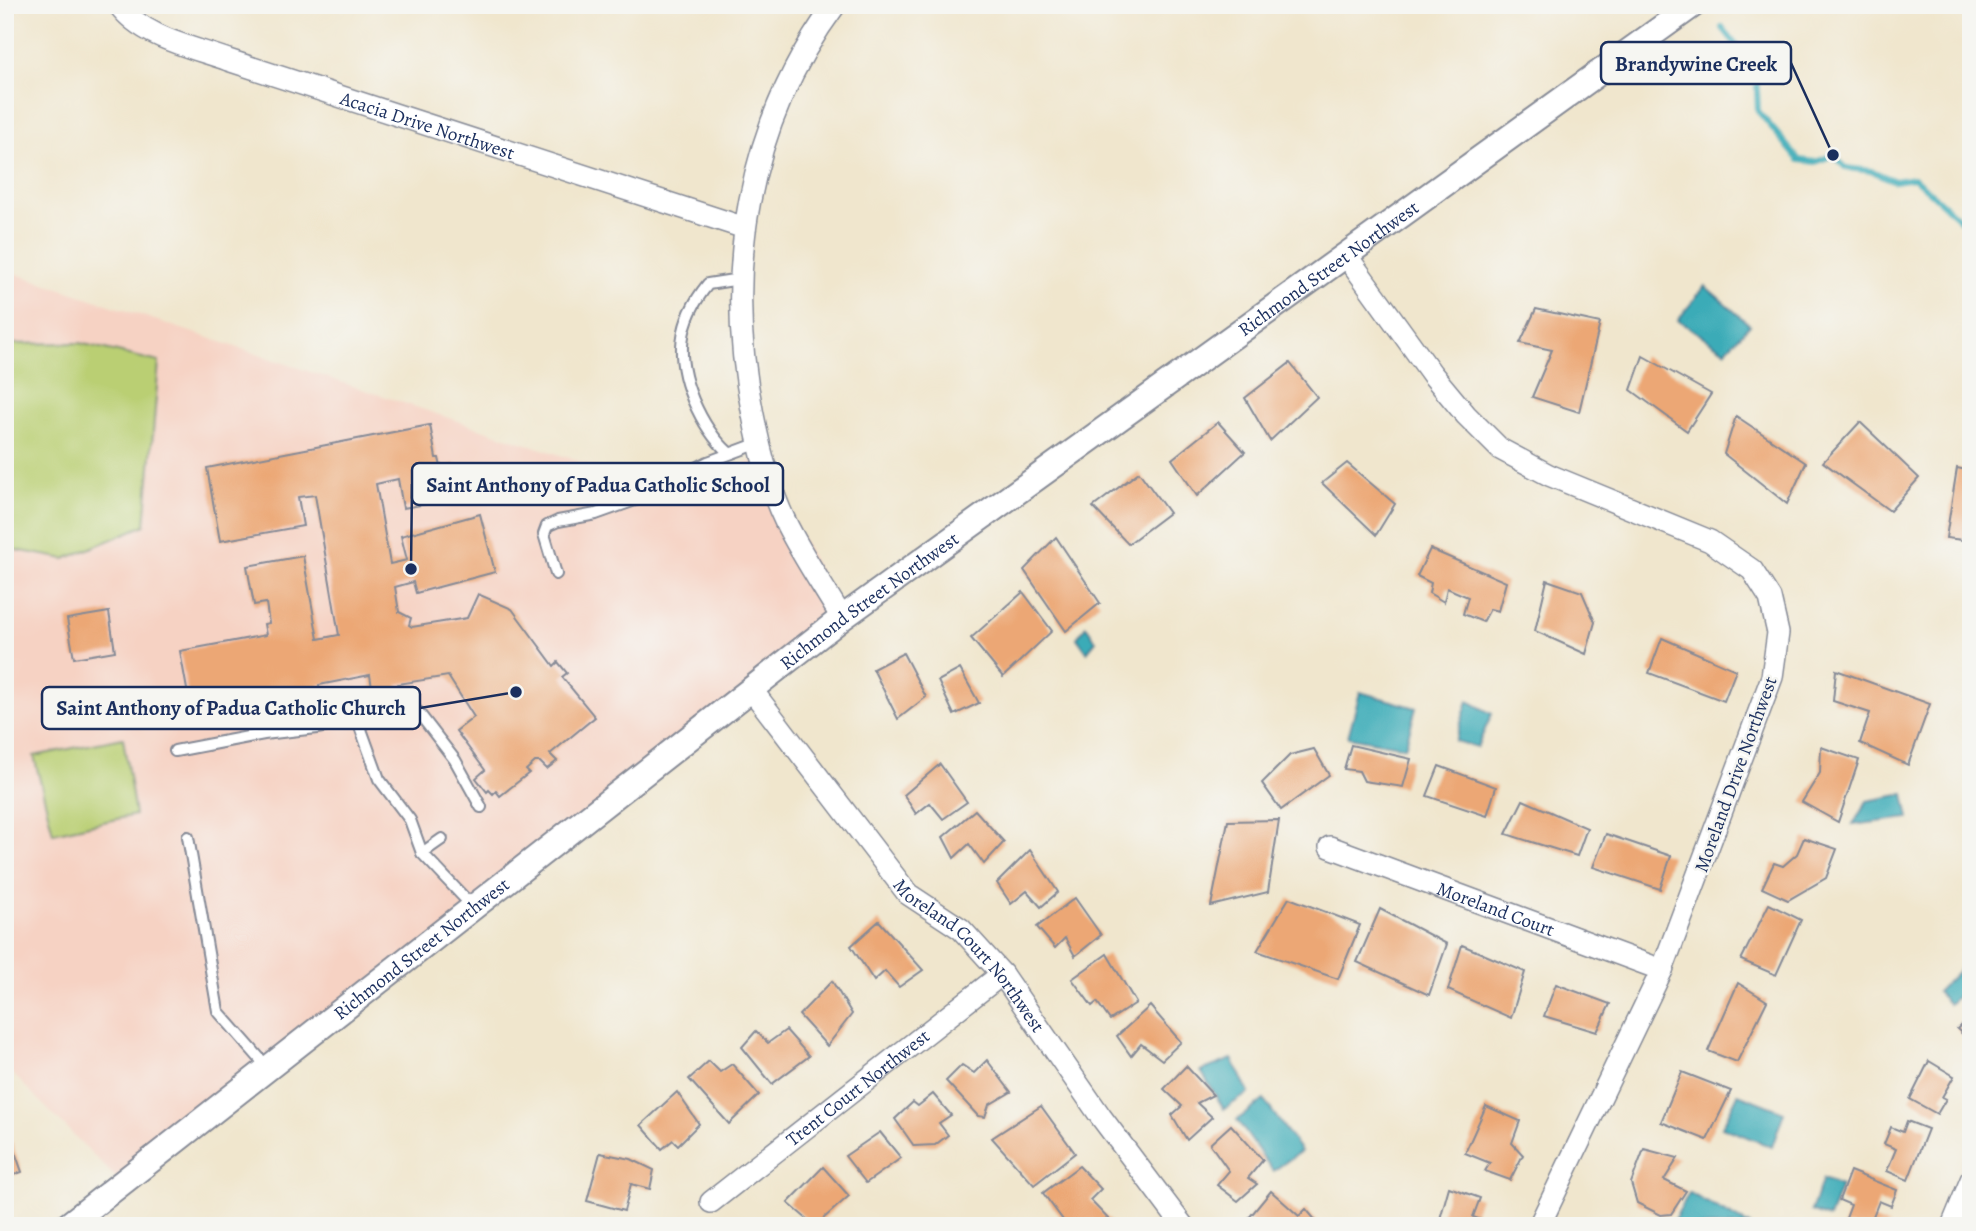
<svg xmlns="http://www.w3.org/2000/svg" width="1976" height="1231" font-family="Alegreya,serif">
	<rect width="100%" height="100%" fill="#f6f6f2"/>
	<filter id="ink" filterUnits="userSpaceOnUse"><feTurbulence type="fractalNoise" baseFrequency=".0143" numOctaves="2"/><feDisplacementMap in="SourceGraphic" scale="14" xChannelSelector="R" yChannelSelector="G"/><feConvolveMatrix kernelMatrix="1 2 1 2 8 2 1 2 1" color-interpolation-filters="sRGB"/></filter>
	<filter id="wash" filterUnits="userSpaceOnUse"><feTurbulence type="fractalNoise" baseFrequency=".00686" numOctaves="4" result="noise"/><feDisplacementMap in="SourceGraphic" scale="28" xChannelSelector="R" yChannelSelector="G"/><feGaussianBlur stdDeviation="1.57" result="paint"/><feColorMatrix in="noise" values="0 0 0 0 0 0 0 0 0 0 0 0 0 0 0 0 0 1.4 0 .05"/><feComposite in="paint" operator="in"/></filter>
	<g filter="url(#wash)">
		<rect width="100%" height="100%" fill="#f0e6cd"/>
		<polygon fill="#f6d2c3" points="5,270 662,489 762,458 842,618 121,1183 5,1066"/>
		<g fill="#bacf73" stroke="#6a7f68" stroke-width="2">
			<polygon points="80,343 159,362 145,525 65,559 5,548 5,344"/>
			<polygon points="123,738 135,815 53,833 34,756"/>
		</g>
		<g fill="#3babb7" stroke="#2b6d8a" stroke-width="2">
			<polygon points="1705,286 1750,325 1725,351 1678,320"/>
			<polygon points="1086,626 1096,641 1087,652 1077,638"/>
			<polygon points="1360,692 1416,708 1405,747 1348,737"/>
			<polygon points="1468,701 1492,714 1477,747 1455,741"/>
			<polygon points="1904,794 1909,818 1853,825 1867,801"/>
			<polygon points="1960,969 1971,980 1971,983 1949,1004 1937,992"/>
			<polygon points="1232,1059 1249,1093 1224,1109 1201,1071"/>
			<polygon points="1738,1094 1784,1112 1772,1147 1722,1127"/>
			<polygon points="1264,1100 1301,1151 1273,1171 1237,1120"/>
			<polygon points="1823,1179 1841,1186 1829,1218 1811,1211"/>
			<polygon points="1689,1193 1751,1226 1682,1226 1674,1220"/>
		</g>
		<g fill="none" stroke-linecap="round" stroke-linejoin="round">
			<polyline stroke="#3babb7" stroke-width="6" points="1722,27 1756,69 1758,111 1799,160 1816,162 1833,155 1846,168 1872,171 1895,181 1914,178 1971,229"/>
		</g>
		<g id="blocks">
			<g fill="#eca775">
				<polygon points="1536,309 1600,323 1579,412 1532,397 1552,350 1520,343"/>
				<polygon points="1643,356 1711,394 1687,431 1631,390"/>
				<polygon points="1290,363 1317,397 1270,441 1245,398"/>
				<polygon points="1736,416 1806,463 1787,504 1724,454"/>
				<polygon points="1218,422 1245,452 1197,496 1172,459"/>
				<polygon points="1860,422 1919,478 1890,511 1823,462"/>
				<polygon points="430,425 436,458 439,458 441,467 455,464 461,498 403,508 398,479 376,484 390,564 407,560 401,536 480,514 495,572 416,593 413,582 395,587 399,612 411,618 409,625 412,627 467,618 478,594 512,609 554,666 558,662 567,673 562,677 595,717 550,754 557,761 547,769 540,762 535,762 526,770 529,773 500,796 496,791 493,794 489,790 487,792 476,778 485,770 456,731 474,717 448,676 398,684 399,696 366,701 364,689 372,687 370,675 319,685 320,696 260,708 258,692 190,706 180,651 266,635 264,624 269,623 266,603 254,605 247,566 303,556 318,639 339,635 315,495 298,497 303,526 220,541 207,468"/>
				<polygon points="1347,463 1395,504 1376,535 1322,483"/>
				<polygon points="1957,468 1971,471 1971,541 1946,538"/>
				<polygon points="1139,472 1169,513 1128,544 1093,507"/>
				<polygon points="1056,537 1100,603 1066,631 1024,570"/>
				<polygon points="1430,549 1506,582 1498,611 1490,609 1483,622 1463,614 1468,597 1447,588 1444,602 1429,593 1431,583 1417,576"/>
				<polygon points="1547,580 1582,592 1595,622 1586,654 1535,631"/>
				<polygon points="1023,592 1052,631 1003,677 971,638"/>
				<polygon points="109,612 115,651 74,658 67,619"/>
				<polygon points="1662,638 1736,670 1724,701 1649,673"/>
				<polygon points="903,653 926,697 898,719 873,669"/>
				<polygon points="960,669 979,703 954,715 938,681"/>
				<polygon points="1836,670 1930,704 1908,765 1860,743 1870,713 1833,701"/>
				<polygon points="1351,745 1411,759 1403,787 1364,781 1359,771 1344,769"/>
				<polygon points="1821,747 1859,760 1838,822 1802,802 1820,773"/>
				<polygon points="1314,749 1329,775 1281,810 1262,783 1290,755"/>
				<polygon points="940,764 967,802 943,819 930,803 916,814 904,795"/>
				<polygon points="1439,766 1496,787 1487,816 1427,796"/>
				<polygon points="1523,800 1587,828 1577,856 1506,834"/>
				<polygon points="975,810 1004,842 984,864 969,844 954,858 943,837"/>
				<polygon points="1279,820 1268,892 1211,906 1228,821"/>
				<polygon points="1606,834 1671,856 1660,889 1593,867"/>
				<polygon points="1804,838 1837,849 1826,878 1788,900 1762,888 1774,863 1783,866 1797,854"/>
				<polygon points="1030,850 1058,892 1041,907 1027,891 1011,904 997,883"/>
				<polygon points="1075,898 1101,935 1075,956 1065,938 1055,948 1037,927"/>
				<polygon points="1289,898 1360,925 1338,979 1257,951"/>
				<polygon points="1769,904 1801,920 1776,975 1741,960"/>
				<polygon points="1380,909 1447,944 1429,995 1357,962"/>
				<polygon points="879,921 923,970 899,987 885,971 874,981 851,946"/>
				<polygon points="1462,945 1525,972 1511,1018 1448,990"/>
				<polygon points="1107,954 1136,1003 1110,1020 1097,1002 1092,1006 1072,979"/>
				<polygon points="832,981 852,1014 827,1046 799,1015"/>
				<polygon points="1738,983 1767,1001 1737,1062 1708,1051"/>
				<polygon points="1556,984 1610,1004 1597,1032 1544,1016"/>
				<polygon points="1150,1006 1181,1042 1162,1060 1141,1044 1131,1056 1117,1036"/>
				<polygon points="1971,1015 1971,1042 1957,1029"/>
				<polygon points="786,1030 809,1056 772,1084 742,1047 756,1031 768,1043"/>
				<polygon points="987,1060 1011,1092 989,1105 985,1117 978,1116 946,1081 962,1065 974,1073"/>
				<polygon points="709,1061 720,1072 732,1064 759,1095 729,1124 689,1079"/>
				<polygon points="1929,1061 1954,1076 1942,1097 1946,1099 1937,1114 1910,1099"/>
				<polygon points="1186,1066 1213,1095 1197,1103 1212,1117 1187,1140 1172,1115 1182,1106 1164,1089"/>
				<polygon points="1682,1072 1731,1091 1707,1140 1661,1122"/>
				<polygon points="677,1092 699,1124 678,1145 673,1140 662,1149 641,1125"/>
				<polygon points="933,1094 951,1115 939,1123 948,1135 935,1145 914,1146 895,1119 913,1102 918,1106"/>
				<polygon points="1041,1106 1075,1153 1034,1185 992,1138"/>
				<polygon points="1486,1106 1520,1121 1512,1143 1523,1155 1510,1180 1485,1171 1490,1163 1465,1153"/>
				<polygon points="1907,1121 1928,1129 1908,1180 1887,1171 1896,1149 1884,1144 1891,1127 1903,1132"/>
				<polygon points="5,1124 22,1172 5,1178"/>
				<polygon points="1231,1125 1263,1160 1248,1178 1257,1184 1238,1201 1217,1185 1229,1171 1210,1144"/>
				<polygon points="880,1132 901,1158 866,1183 845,1156"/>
				<polygon points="1644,1149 1678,1158 1664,1180 1686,1191 1671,1214 1661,1215 1637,1203 1631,1183"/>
				<polygon points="600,1153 631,1159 654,1170 650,1189 631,1184 624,1211 587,1201"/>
				<polygon points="1079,1166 1101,1189 1090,1200 1115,1226 1066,1224 1043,1193"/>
				<polygon points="823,1167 849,1196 815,1226 788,1203"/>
				<polygon points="1850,1171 1897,1190 1891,1206 1879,1201 1872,1219 1890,1226 1843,1226 1851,1205 1839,1200"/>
				<polygon points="1449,1187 1480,1198 1473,1217 1490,1223 1489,1226 1438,1226"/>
				<polygon points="1271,1191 1299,1216 1306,1209 1317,1222 1314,1226 1256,1226 1248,1219"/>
			</g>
		</g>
	</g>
	<g filter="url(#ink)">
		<use href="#blocks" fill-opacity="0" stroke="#868a96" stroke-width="2"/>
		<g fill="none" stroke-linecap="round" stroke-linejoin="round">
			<g stroke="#868a96" stroke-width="14">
				<g id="service">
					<path d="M729 453C712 438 702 421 693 400 675 357 678 321 708 284L740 279"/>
					<polyline points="556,574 544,534 547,526 558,521 596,514 638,499 708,462 759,443"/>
					<polyline points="358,721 379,779 410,820 422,853"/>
					<polyline points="175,751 264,734 317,728 412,710 418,712 455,760 481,807"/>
					<polyline points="188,837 218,1011 268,1068"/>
					<polyline points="442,839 422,853 473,907"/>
				</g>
			</g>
			<g stroke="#868a96" stroke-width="24">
				<g id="minor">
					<path id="s1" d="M119 5C143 38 192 47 228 60L745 228"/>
					<path d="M835 5C747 124 723 272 753 415 760 451 769 488 785 521 801 554 823 586 842 618"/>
					<polyline points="1346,255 1432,374 1466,415 1500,449 1549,475 1710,541 1752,570 1770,598 1778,633 1772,677 1662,970 1539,1226"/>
					<path id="s2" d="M751 689 908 894 961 929 1002 974 1101 1117 1183 1226"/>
					<path id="s3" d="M1330 847 1662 970"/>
					<path id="s4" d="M711 1202 1002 974"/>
					<polyline points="1952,1226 1971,1180"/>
				</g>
			</g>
			<g stroke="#868a96" stroke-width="28">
				<g id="tertiary">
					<path id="s5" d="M67 1226 842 618 1693 5"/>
				</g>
			</g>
			<use href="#service" stroke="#fff" stroke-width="10"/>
			<use href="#minor" stroke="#fff" stroke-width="21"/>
			<use href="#tertiary" stroke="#fff" stroke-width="24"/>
		</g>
	</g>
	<g text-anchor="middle" stroke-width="5" stroke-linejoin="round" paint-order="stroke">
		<g font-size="19" fill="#1b2f5e" stroke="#f6f6f2">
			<text dy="7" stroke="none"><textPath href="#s1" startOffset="334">Acacia Drive Northwest</textPath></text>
			<text dy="7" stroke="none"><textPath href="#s5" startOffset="1584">Richmond Street Northwest</textPath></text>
			<text dy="7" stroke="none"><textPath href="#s5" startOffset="1017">Richmond Street Northwest</textPath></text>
			<text transform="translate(1735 774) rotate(-70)" y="7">Moreland Drive Northwest</text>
			<text dy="7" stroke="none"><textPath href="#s3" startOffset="177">Moreland Court</textPath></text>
			<text dy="7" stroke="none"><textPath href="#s5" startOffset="450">Richmond Street Northwest</textPath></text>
			<text dy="7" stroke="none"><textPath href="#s2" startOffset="346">Moreland Court Northwest</textPath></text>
			<text dy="7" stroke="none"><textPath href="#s4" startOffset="186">Trent Court Northwest</textPath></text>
		</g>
	</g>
	<path fill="none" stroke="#1b2f5e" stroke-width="2.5" d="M1833 155L1791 63M411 569L412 484M516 692L420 708"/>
	<g fill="#1b2f5e" stroke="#f6f6f2" stroke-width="2.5">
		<circle cx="1833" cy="155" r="7"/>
		<circle cx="411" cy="569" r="7"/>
		<circle cx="516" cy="692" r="7"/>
	</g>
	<g fill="#f6f6f2" stroke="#1b2f5e" stroke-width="2.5">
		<rect x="1601" y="42" width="190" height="42" rx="7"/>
		<rect x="412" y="463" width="371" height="42" rx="7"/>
		<rect x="42" y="687" width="378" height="42" rx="7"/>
	</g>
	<g font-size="21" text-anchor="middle" font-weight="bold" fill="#1b2f5e">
		<text x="1696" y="71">Brandywine Creek</text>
		<text x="598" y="492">Saint Anthony of Padua Catholic School</text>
		<text x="231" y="715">Saint Anthony of Padua Catholic Church</text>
	</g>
	<rect width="1976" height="1231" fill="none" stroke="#f6f6f2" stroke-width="28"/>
</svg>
